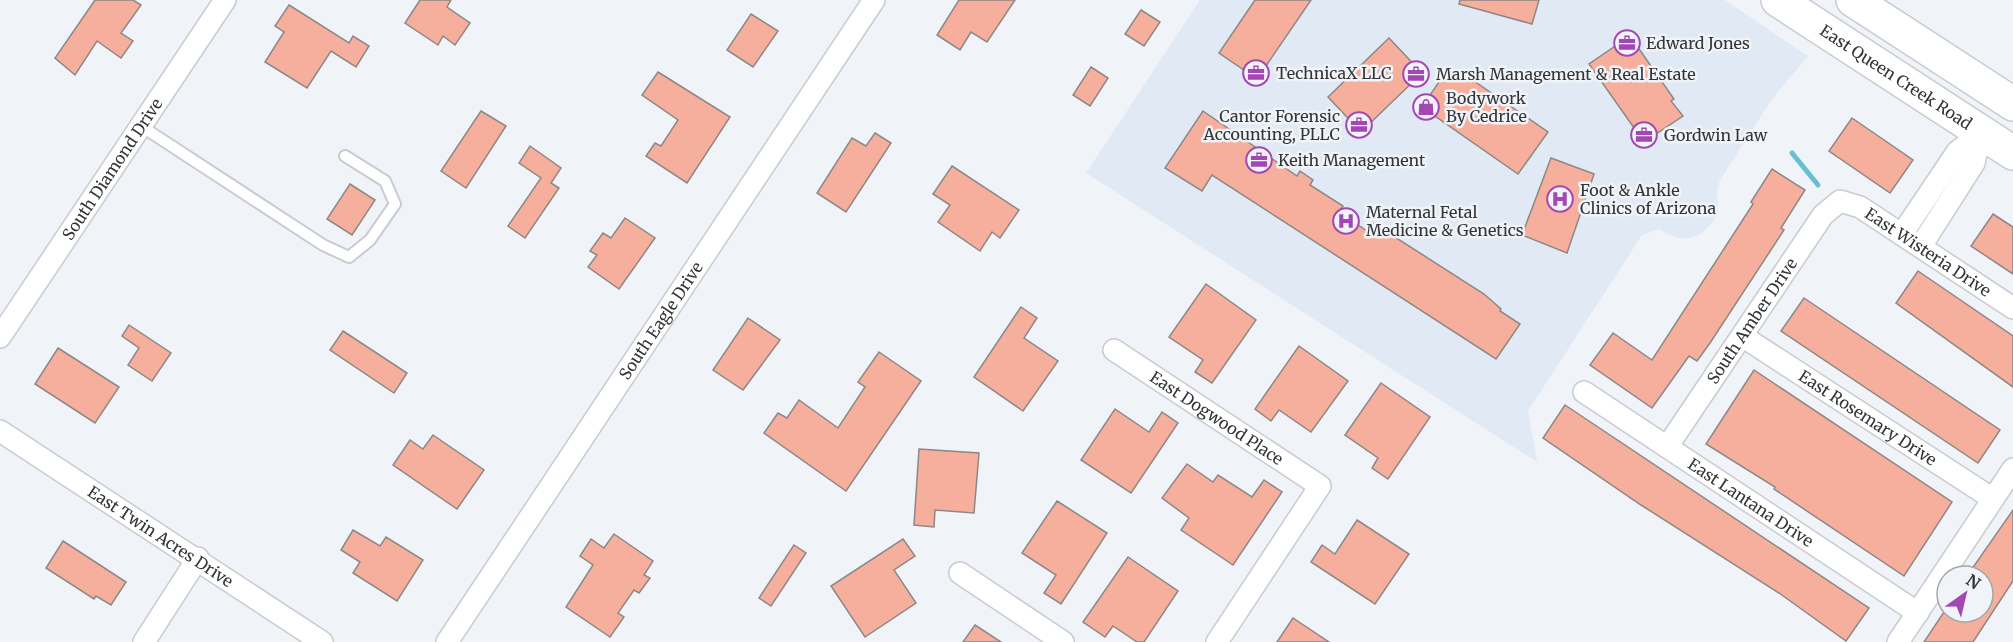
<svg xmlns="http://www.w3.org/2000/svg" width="2013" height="642" font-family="Merriweather,serif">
	<rect width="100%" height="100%" fill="#f0f4f9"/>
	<polygon fill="#e1e9f4" points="1200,0 1725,0 1808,56 1772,99 1720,180 1717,190 1718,213 1712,223 1701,234 1691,238 1676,238 1659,229 1642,235 1528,411 1537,462 1086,173"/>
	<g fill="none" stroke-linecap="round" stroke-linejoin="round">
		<polyline stroke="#67bfcf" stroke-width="5" points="1792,153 1818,185"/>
	</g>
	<g fill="#f6af9c" stroke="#8d8786" stroke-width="1.5">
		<polygon points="95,0 133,0 141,5 121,33 133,41 121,58 97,41 75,75 55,58"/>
		<polygon points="420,0 451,0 447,7 470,23 455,45 443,36 438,45 405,23"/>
		<polygon points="959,0 1015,0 987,42 971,32 960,50 937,35"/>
		<polygon points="1255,0 1311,0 1257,79 1219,53"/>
		<polygon points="1460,0 1539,0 1532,24 1459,4"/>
		<polygon points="289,5 349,43 353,36 369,46 356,67 331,51 307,88 265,62 284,32 275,26"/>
		<polygon points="1141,10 1160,22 1144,46 1125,34"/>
		<polygon points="751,14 778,31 753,67 727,50"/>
		<polygon points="1630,36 1674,99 1671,101 1683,116 1644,142 1589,64"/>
		<polygon points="1389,38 1422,73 1361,132 1328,97"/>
		<polygon points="1091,67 1108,78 1090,106 1073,95"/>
		<polygon points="1447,70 1457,77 1461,72 1548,132 1518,174 1422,107"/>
		<polygon points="658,72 730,117 687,183 646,156 655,143 661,146 678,120 642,95"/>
		<polygon points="481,111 506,126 466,188 441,171"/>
		<polygon points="1203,111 1297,176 1300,171 1313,180 1310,185 1343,206 1339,212 1367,231 1373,223 1484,294 1501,309 1500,311 1520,324 1496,359 1212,175 1202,191 1165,168"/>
		<polygon points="1852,118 1913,160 1890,193 1829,151"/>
		<polygon points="875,133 891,143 846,212 817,193 852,138 866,146"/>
		<polygon points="530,146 561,168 551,183 559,188 525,238 508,226 541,178 519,163"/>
		<polygon points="1551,158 1594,174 1567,253 1522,235"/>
		<polygon points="952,166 1019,210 1000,238 992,232 980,251 938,222 950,205 933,194"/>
		<polygon points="1772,169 1805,190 1781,228 1784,230 1710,343 1697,361 1689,356 1652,408 1590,365 1613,333 1652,360 1753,204 1751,202"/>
		<polygon points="350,184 375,200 352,235 327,219"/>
		<polygon points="1993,214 2013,227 2013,274 1971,246"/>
		<polygon points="625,218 655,238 619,289 588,267 597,255 590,251 603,233 611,238"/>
		<polygon points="1918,271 2013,336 2013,387 1896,303"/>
		<polygon points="1206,284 1256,320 1212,383 1195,372 1203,360 1169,337"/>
		<polygon points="1804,298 2000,430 1978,463 1781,331"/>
		<polygon points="1021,307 1037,318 1024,338 1058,361 1023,411 974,377"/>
		<polygon points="748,318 780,340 743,390 713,370"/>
		<polygon points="129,325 171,353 152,381 128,365 139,348 122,336"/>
		<polygon points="343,331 407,373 394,393 330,350"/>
		<polygon points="1299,346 1348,381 1311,432 1279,410 1271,421 1255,409"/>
		<polygon points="58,348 119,387 95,423 35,384"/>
		<polygon points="879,352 921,381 846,491 764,433 778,413 787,418 799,400 838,428 865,387 858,382"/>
		<polygon points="1754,370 1952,502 1904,576 1774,489 1775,487 1706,444"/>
		<polygon points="1381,383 1430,417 1388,479 1372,468 1378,458 1345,435"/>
		<polygon points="1565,405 1869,608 1846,641 1779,593 1641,505 1543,438"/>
		<polygon points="1115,409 1149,432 1162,412 1178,423 1131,493 1081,460"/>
		<polygon points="433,435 484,470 457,509 393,465 410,440 423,449"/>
		<polygon points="919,449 979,453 974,513 935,510 934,527 914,525"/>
		<polygon points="1187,464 1213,482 1218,475 1252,497 1264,480 1282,492 1233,565 1181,530 1189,518 1162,498"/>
		<polygon points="1057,501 1107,533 1061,604 1044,593 1056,575 1022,553"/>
		<polygon points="2013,510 2013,581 1973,642 1924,642 1944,612 1983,612 1983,576 1967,576"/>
		<polygon points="1357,520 1409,554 1375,604 1311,562 1322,545 1335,554"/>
		<polygon points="353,530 380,546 386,537 423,560 397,601 353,573 360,562 341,550"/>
		<polygon points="614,534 653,561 644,575 650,578 639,593 634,590 618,613 624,617 610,637 566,607 593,565 580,556 591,539 604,548"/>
		<polygon points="903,539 915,556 894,570 916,603 865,637 831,586"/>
		<polygon points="63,541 126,582 111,605 96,596 94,599 46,568"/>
		<polygon points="794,545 806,553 771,606 759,598"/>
		<polygon points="1128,557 1178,591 1144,642 1137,642 1113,626 1105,637 1083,622"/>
		<polygon points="1293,618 1329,642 1277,642"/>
		<polygon points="975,625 1001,642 963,642"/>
	</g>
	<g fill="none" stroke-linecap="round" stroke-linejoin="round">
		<g stroke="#c8cbd0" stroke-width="14">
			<polyline id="lane" points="141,126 323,245 349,257 370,240 395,204 385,181 345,156"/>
		</g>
		<g stroke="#c8cbd0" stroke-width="24">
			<g id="street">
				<polyline points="1902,234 1957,152 1981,133"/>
				<polyline points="1921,246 1974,163 1981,133"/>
				<path id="s1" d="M1742 336 1993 499"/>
				<path id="s2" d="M0 337 225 0"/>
				<path id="s3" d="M1114 350 1320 486 1217 642"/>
				<path id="s4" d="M1584 392 1918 613"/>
				<path id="s5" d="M0 431 322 642"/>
				<path id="s6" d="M1667 447 1823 215 1840 201 1860 207 2013 308"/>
				<polyline points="960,573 1063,642"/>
				<polyline points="144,642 198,558"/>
				<path id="s7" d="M447 642 874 0"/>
				<polyline points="1898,642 2013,469"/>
			</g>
		</g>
		<g stroke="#c8cbd0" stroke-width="36">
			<g id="primary">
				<path id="s8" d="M1778 0 2013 153"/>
				<polyline points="1853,0 2013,104"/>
			</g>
		</g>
		<use href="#lane" stroke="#fff" stroke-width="10"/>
		<use href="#street" stroke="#fff" stroke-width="21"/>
		<use href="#primary" stroke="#fff" stroke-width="33"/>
	</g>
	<defs>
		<g id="office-ring" transform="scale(1.35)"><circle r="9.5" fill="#f0f4f9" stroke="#a347b2" stroke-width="1.5"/><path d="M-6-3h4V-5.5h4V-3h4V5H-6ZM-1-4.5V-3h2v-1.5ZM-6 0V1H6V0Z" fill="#a347b2"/></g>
		<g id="shop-ring" transform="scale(1.35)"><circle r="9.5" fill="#f0f4f9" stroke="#a347b2" stroke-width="1.5"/><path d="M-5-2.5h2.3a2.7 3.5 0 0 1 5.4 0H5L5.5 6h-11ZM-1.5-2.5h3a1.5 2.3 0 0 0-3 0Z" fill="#a347b2"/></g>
		<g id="hospital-ring" transform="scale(1.35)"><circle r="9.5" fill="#f0f4f9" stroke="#a347b2" stroke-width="1.5"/><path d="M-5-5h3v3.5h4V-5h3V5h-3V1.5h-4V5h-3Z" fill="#a347b2"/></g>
	</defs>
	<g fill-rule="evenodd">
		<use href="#office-ring" x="1627" y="43"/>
		<use href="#office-ring" x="1256" y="73"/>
		<use href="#office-ring" x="1416" y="74"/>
		<use href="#shop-ring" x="1426" y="107"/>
		<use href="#office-ring" x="1359" y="125"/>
		<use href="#office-ring" x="1644" y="135"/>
		<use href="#office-ring" x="1259" y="160"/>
		<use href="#hospital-ring" x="1560" y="199"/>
		<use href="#hospital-ring" x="1346" y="221"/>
	</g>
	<g text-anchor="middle" stroke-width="5" stroke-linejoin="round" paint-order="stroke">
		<g font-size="16" fill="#333436" stroke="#f0f4f9" text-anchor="start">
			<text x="1646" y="49">Edward Jones</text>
			<text x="1276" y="79">TechnicaX LLC</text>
			<text x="1436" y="80">Marsh Management &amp; Real Estate</text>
			<text x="1446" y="104">Bodywork<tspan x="1446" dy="18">By Cedrice</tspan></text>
			<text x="1340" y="122" text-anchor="end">Cantor Forensic<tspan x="1340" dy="18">Accounting, PLLC</tspan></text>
			<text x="1664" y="141">Gordwin Law</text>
			<text x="1278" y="166">Keith Management</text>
			<text x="1580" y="196">Foot &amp; Ankle<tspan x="1580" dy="18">Clinics of Arizona</tspan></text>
			<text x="1366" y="218">Maternal Fetal<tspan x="1366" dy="18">Medicine &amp; Genetics</tspan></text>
		</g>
		<g font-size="16" fill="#333436" stroke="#f0f4f9">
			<text dy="6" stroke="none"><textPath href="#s8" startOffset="141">East Queen Creek Road</textPath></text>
			<text dy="6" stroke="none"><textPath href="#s2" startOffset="202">South Diamond Drive</textPath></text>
			<text dy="6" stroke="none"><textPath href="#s6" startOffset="404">East Wisteria Drive</textPath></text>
			<text dy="6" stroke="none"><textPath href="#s7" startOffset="386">South Eagle Drive</textPath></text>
			<text dy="6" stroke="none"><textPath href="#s6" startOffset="152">South Amber Drive</textPath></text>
			<text dy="6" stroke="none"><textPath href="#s3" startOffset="123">East Dogwood Place</textPath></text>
			<text dy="6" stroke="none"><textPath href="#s1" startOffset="150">East Rosemary Drive</textPath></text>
			<text dy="6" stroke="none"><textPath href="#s4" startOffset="200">East Lantana Drive</textPath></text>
			<text dy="6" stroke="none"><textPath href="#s5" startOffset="192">East Twin Acres Drive</textPath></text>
		</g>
	</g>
	<g transform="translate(1965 594) rotate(34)"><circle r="28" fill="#f0f4f9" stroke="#a4a7ab" stroke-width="1.5"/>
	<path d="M0-4.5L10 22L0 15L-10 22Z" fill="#a347b2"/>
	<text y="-9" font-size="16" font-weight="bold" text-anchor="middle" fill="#333436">N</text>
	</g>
</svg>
